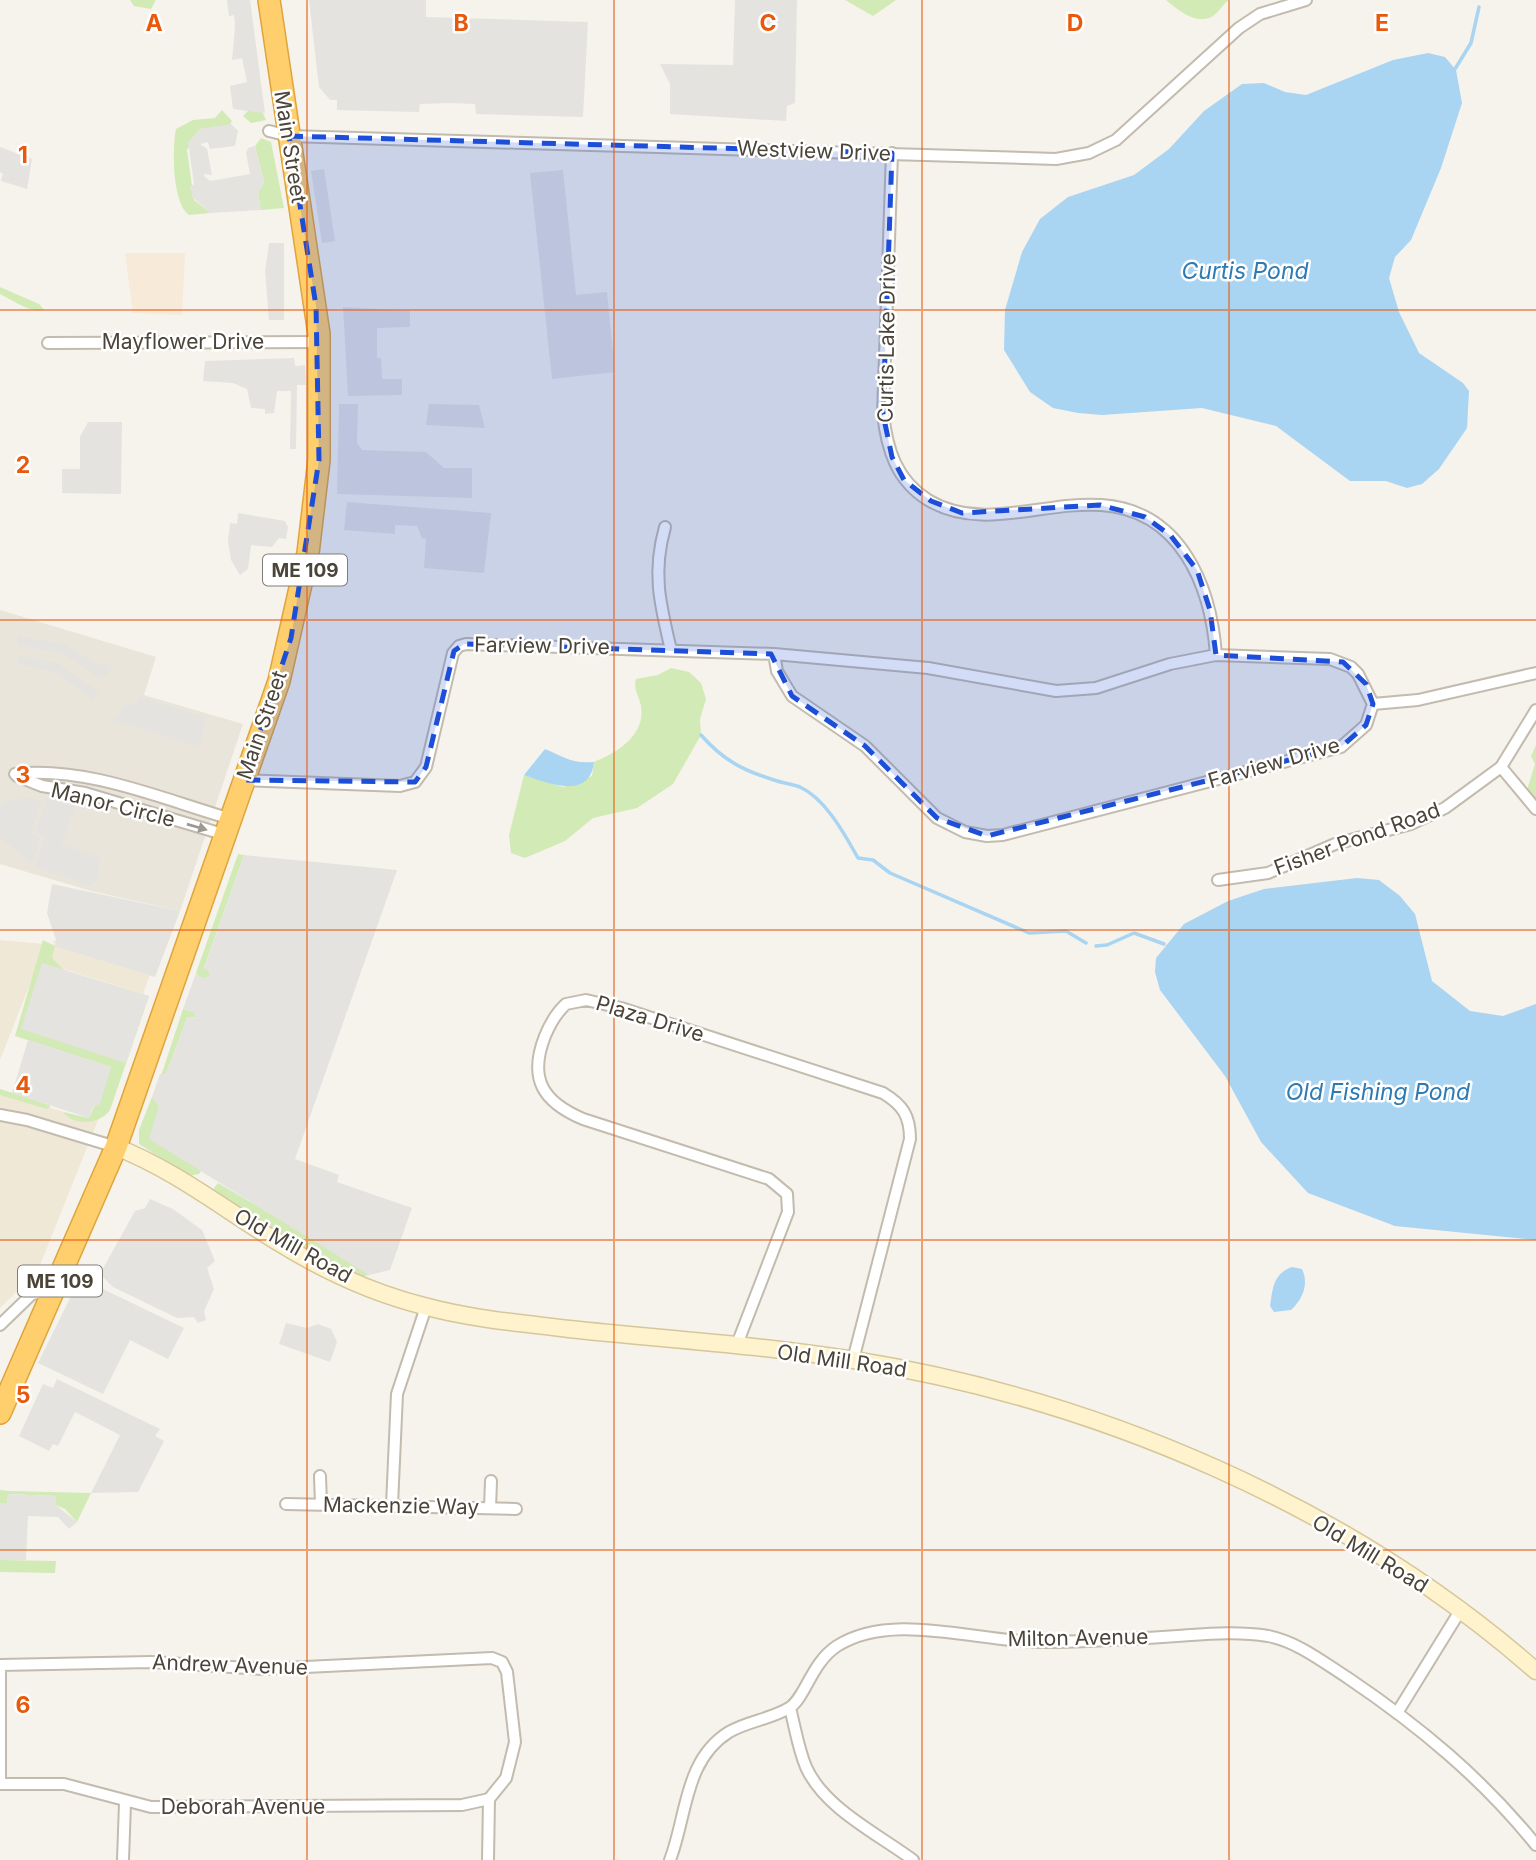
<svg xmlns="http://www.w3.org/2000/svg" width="1536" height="1860" font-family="Inter,sans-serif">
	<rect width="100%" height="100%" fill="#f6f3ec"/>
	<polygon fill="#eae5da" points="0,610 156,657 144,695 243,724 180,911 91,891 0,864"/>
	<polygon fill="#f7ead8" points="125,253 185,253 182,315 133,313"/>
	<g fill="#efe8d6">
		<polygon points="0,940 55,945 53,940 151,971 143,994 39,961 0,1060"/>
		<polygon points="0,1092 89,1120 100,1115 38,1270 0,1308"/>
	</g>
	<g fill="#d2eab5">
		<polygon points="130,0 156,0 151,9 134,6"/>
		<polygon points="845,0 896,0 873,16"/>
		<path d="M1166 0H1229C1222 5 1219 12 1213 16 1197 26 1178 10 1166 0Z"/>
		<path d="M222 110 232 121 229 126 200 129 187 150 194 200 210 213 189 215C172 203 172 148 176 129L193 120 215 118Z"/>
		<polygon points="249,110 262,111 266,120 251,123 243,116"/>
		<polygon points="261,138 271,142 284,208 261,210 258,193 264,182 255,146"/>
		<path d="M0 287 39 304 44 310C30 313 12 300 0 294Z"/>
		<path d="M671 668 689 672 701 683 706 699 700 719 701 735 673 784 637 808 593 818 565 841 525 858 511 853 509 835 524 775 563 787 592 776 594 762C617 753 646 735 641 706 639 695 633 690 636 679L658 675Z"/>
		<polygon points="1536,745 1536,806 1527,790 1535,764 1531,756"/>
		<polygon points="238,854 244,855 204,968 209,971 210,976 203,979 196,973"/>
		<path d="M43 940 55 946 52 958 63 969 77 975 149 996 110 1110C99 1125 74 1126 63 1112L89 1118 111 1067 15 1036Z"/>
		<polygon points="183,1009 194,1012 196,1017 187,1018 166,1074 161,1076"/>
		<polygon points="0,1089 49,1105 50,1107 47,1109 0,1095"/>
		<polygon points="152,1097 159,1106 150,1139 202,1170 199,1174 189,1176 139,1144 139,1130"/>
		<polygon points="218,1183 368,1271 369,1275 360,1277 309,1253 215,1193 214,1188"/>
		<polygon points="0,1490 9,1491 91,1493 77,1522 65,1509 56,1505 56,1496 8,1494 7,1503 0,1503"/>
		<polygon points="0,1560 56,1561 55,1573 0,1572"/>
	</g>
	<g fill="#e5e3e0">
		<polygon points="227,0 250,0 265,113 233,109 230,86 247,82 242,58 232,60 235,26 234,15 229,16"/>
		<polygon points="309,0 426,0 426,17 588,22 583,117 476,114 475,104 450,103 420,104 419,112 337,110 337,100 330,100 319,87"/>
		<polygon points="735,0 797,0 795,103 787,106 786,121 670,114 670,84 660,64 733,65"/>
		<polygon points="231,124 238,131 235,146 210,149 208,142 200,144 207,149 212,175 204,174 204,176 210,181 250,174 246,153 248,148 255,146 264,182 258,194 261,210 210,213 191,196 193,192 189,187 194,184 188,142 200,129"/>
		<polygon points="0,147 32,159 27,189 1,181 3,174 0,172"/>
		<polygon points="324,169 335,241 322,243 311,171"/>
		<polygon points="563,170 576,295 607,292 615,372 552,379 530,173"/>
		<polygon points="269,243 284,243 284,320 269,320 265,271"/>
		<polygon points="343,307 410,311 410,327 377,328 377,358 381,358 382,379 402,379 402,395 348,396"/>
		<polygon points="294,358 295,366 305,365 306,385 297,385 296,449 290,449 291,391 277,391 274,413 265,414 265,409 251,408 247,389 233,383 203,381 205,361"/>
		<polygon points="339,404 358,404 357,443 362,450 426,452 444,468 472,468 472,498 337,494"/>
		<polygon points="429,404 479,405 485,428 426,425"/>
		<polygon points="88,422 122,422 121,494 62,493 62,469 80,469 80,437"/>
		<polygon points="347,502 491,513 484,573 424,568 426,539 422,538 417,526 395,525 395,534 344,530"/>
		<polygon points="238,513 285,521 288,527 286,539 279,538 272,547 251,545 248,569 240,575 231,560 228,542 230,523 237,524"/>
		<polygon points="18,636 64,644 100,666 104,663 111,669 102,679 63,654 18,645"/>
		<polygon points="18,655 59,664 100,693 93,700 58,673 18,664"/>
		<polygon points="139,696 205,717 202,739 196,746 114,721 127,702 136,705"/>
		<polygon points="49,793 77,800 62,844 100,858 98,878 90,886 35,867 44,837 35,833"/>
		<polygon points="29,798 42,802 31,833 41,837 32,864 0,837 0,806 4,801"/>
		<polygon points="244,855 397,870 295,1159 339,1175 337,1182 412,1208 390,1270 369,1275 149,1139 159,1106 152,1097 160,1074 166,1074 187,1018 196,1017 194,1012 183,1009 196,973 203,979 210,976 209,971 204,969"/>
		<polygon points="52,884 180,911 155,977 55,946 56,940 47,913"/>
		<polygon points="42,963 149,996 126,1063 21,1029"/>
		<polygon points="28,1040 111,1067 100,1104 93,1107 89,1118 12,1093"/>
		<polygon points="150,1199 173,1209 202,1230 215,1261 207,1268 214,1289 204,1311 206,1320 198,1323 194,1317 177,1318 113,1287 100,1274 135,1211 145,1208"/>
		<polygon points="80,1278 184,1328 168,1359 130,1340 103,1394 38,1363"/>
		<polygon points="286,1323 307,1328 318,1324 331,1329 337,1342 330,1362 279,1344"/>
		<polygon points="57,1379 160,1429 155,1436 164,1441 138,1492 91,1493 120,1435 75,1412 58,1446 53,1444 49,1451 19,1436 43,1384 53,1388"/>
		<polygon points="8,1494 56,1496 56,1505 77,1522 69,1529 58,1517 28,1516 26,1560 0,1560 0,1503 7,1503"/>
	</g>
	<g fill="#a9d4f2">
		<polygon points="1428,53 1445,57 1456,70 1462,103 1441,168 1411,240 1395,257 1389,278 1399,312 1419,353 1463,383 1469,391 1467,428 1439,469 1422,484 1407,488 1386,481 1350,481 1276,426 1202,408 1102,415 1078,413 1053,408 1030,392 1004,350 1005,310 1022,252 1040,219 1068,197 1134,175 1169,149 1204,111 1242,84 1264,83 1285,92 1306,95 1393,60"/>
		<path d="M545 749C564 757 572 764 594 762 590 800 549 784 524 775Z"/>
		<polygon points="1357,878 1379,880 1400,896 1415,914 1432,981 1470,1011 1503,1016 1536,1004 1536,1240 1395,1226 1308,1193 1261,1142 1225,1076 1160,990 1155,972 1156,958 1184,924 1228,901 1264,889"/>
		<path d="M1292 1267 1302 1269C1309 1284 1303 1299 1291 1310L1274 1312 1270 1306C1273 1288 1273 1274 1292 1267Z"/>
	</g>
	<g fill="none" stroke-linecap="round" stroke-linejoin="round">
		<g stroke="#a9d4f2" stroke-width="3.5">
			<polyline points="1455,69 1471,43 1479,7"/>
			<path d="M701 735C723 760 742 770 774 780 782 783 792 784 800 787 826 799 845 835 858 858L873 860 890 873 1029 933 1066 931 1086 943"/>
			<polyline points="1096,946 1107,945 1134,933 1164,944"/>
		</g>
		<g stroke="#c2bbae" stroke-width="14">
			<g id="street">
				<polyline points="269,131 289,136 1056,159 1089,153 1116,140 1239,28 1260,14 1306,0"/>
				<path d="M892 153 883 414C887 449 896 480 928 500 982 532 1043 501 1101 505 1181 510 1211 586 1216 655"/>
				<polyline points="48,343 319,342"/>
				<path d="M665 527C652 573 660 604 671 650"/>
				<polyline points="1373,704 1418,700 1536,673"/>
				<polyline points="1501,767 1536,809"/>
				<path d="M15 774C87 766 162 799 231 819"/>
				<polyline points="17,776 42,786 85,793 226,835"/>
				<polyline points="244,780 400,786 415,782 426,767 453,653 459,646 466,644 774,654 928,668 1056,691 1096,688 1170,664 1216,655 1330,659 1351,667 1358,674 1373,704 1366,725 1341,747 1003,835 987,836 965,832 937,818 865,746 792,696 777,671 774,654"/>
				<polyline points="1218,880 1268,873 1335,844 1411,824 1445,808 1501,767 1536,710"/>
				<polyline points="0,1115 27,1120 116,1147"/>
				<polyline points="0,1325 32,1294 53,1290"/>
				<path d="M736 1347 788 1212 787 1194 769 1179 583 1119C543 1102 528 1079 545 1036 550 1024 556 1013 566 1004L586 1000 621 1008 883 1093C903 1105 910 1116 910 1139L853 1360"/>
				<polyline points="320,1476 321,1504"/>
				<polyline points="286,1504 516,1509"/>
				<polyline points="392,1505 397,1394 426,1307"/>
				<polyline points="490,1508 491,1481"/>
				<path d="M790 1708C795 1727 798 1748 806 1767 824 1808 878 1834 913 1860"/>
				<polyline points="1397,1713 1460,1611"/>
				<polyline points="0,1784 0,1665 151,1662 264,1669 492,1658 502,1662 507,1672 515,1742 506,1778 489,1799 488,1860"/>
				<polyline points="0,1784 64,1784 151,1807 462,1805 489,1799"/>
				<polyline points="123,1860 125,1803"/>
				<path d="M670 1860C687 1816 684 1760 729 1732 748 1721 771 1719 789 1708 805 1699 811 1663 837 1646 893 1610 980 1643 1043 1642 1087 1642 1132 1639 1177 1636 1207 1634 1237 1631 1268 1636 1298 1642 1323 1662 1348 1678 1419 1726 1482 1778 1536 1845"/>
			</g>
		</g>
		<g stroke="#d6c79b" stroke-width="19">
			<path id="secondary" d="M116 1147C173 1169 224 1209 276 1241 321 1269 372 1293 424 1306 471 1319 521 1323 569 1329 664 1339 760 1345 854 1360 1100 1400 1348 1506 1536 1671"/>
		</g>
		<g stroke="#e0a43c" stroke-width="24">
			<polyline id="highway" points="0,1413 116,1147 279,681 308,553 319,460 319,334 269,0"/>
		</g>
		<use href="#street" stroke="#fff" stroke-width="10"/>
		<use href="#secondary" stroke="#fff3cd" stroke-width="16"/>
		<use href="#highway" stroke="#ffcf6e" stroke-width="21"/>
	</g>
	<defs><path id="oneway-solid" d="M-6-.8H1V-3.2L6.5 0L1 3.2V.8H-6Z" transform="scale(1.75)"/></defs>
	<use fill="#9c9892" href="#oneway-solid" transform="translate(197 827) rotate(16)"/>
	<path fill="#1d4ed8" fill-opacity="0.2" stroke="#1d4ed8" stroke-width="5" stroke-dasharray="14 9" stroke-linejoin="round" d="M289 136 892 153 883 414 892 457 904 480 931 501 962 513 1100 505 1145 517 1171 536 1197 570 1210 610 1216 655 1343 662 1366 684 1373 704 1366 725 1341 747 987 836 937 818 865 746 792 696 771 654 464 644 454 651 426 767 415 782 244 780 291 638 319 460 316 306Z"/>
	<path fill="none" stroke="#e8590c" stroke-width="2" stroke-opacity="0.55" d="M307 0V1860M614 0V1860M922 0V1860M1229 0V1860M0 310H1536M0 620H1536M0 930H1536M0 1240H1536M0 1550H1536"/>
	<g text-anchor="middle" stroke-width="5" stroke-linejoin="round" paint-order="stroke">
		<g fill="#fff" stroke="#817c74" stroke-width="2">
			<rect x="263" y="554.5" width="84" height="31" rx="5"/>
			<rect x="18" y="1265.5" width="84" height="31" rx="5"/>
		</g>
		<g font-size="19" font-weight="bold" fill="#4b4439">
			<text x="305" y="577">ME 109</text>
			<text x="60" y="1288">ME 109</text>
		</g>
		<g font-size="21" fill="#4b4439" stroke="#fff">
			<text transform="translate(290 147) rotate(81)" y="7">Main Street</text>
			<text transform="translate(814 151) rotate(2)" y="7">Westview Drive</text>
			<text transform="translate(887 338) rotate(-89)" y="7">Curtis Lake Drive</text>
			<text x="183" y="349">Mayflower Drive</text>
			<text transform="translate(542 646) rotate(1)" y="7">Farview Drive</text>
			<text transform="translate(262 725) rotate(-71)" y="7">Main Street</text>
			<text transform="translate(1274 763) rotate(-16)" y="7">Farview Drive</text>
			<text transform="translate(113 805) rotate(14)" y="7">Manor Circle</text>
			<text transform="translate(1357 839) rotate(-20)" y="7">Fisher Pond Road</text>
			<text transform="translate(650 1019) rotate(17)" y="7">Plaza Drive</text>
			<text transform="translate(293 1246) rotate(29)" y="7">Old Mill Road</text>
			<text transform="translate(842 1361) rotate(8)" y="7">Old Mill Road</text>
			<text transform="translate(401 1506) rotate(1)" y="7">Mackenzie Way</text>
			<text transform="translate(1370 1554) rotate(31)" y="7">Old Mill Road</text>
			<text transform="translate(1078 1638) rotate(-1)" y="7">Milton Avenue</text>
			<text transform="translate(230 1665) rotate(2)" y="7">Andrew Avenue</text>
			<text x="243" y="1814">Deborah Avenue</text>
		</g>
		<g font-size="23" font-style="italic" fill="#2e7ab2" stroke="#fff">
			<text x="1245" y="279">Curtis Pond</text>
			<text x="1378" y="1100">Old Fishing Pond</text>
		</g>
	</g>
	<g font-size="23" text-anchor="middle" font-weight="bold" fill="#e8590c" stroke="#fff" stroke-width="5" stroke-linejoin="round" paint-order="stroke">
		<text x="154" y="31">A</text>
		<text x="461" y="31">B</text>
		<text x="768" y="31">C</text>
		<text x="1075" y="31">D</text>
		<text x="1382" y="31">E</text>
		<text x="23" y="163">1</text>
		<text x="23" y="473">2</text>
		<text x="23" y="783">3</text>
		<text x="23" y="1093">4</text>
		<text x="23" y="1403">5</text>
		<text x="23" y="1713">6</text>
	</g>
</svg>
